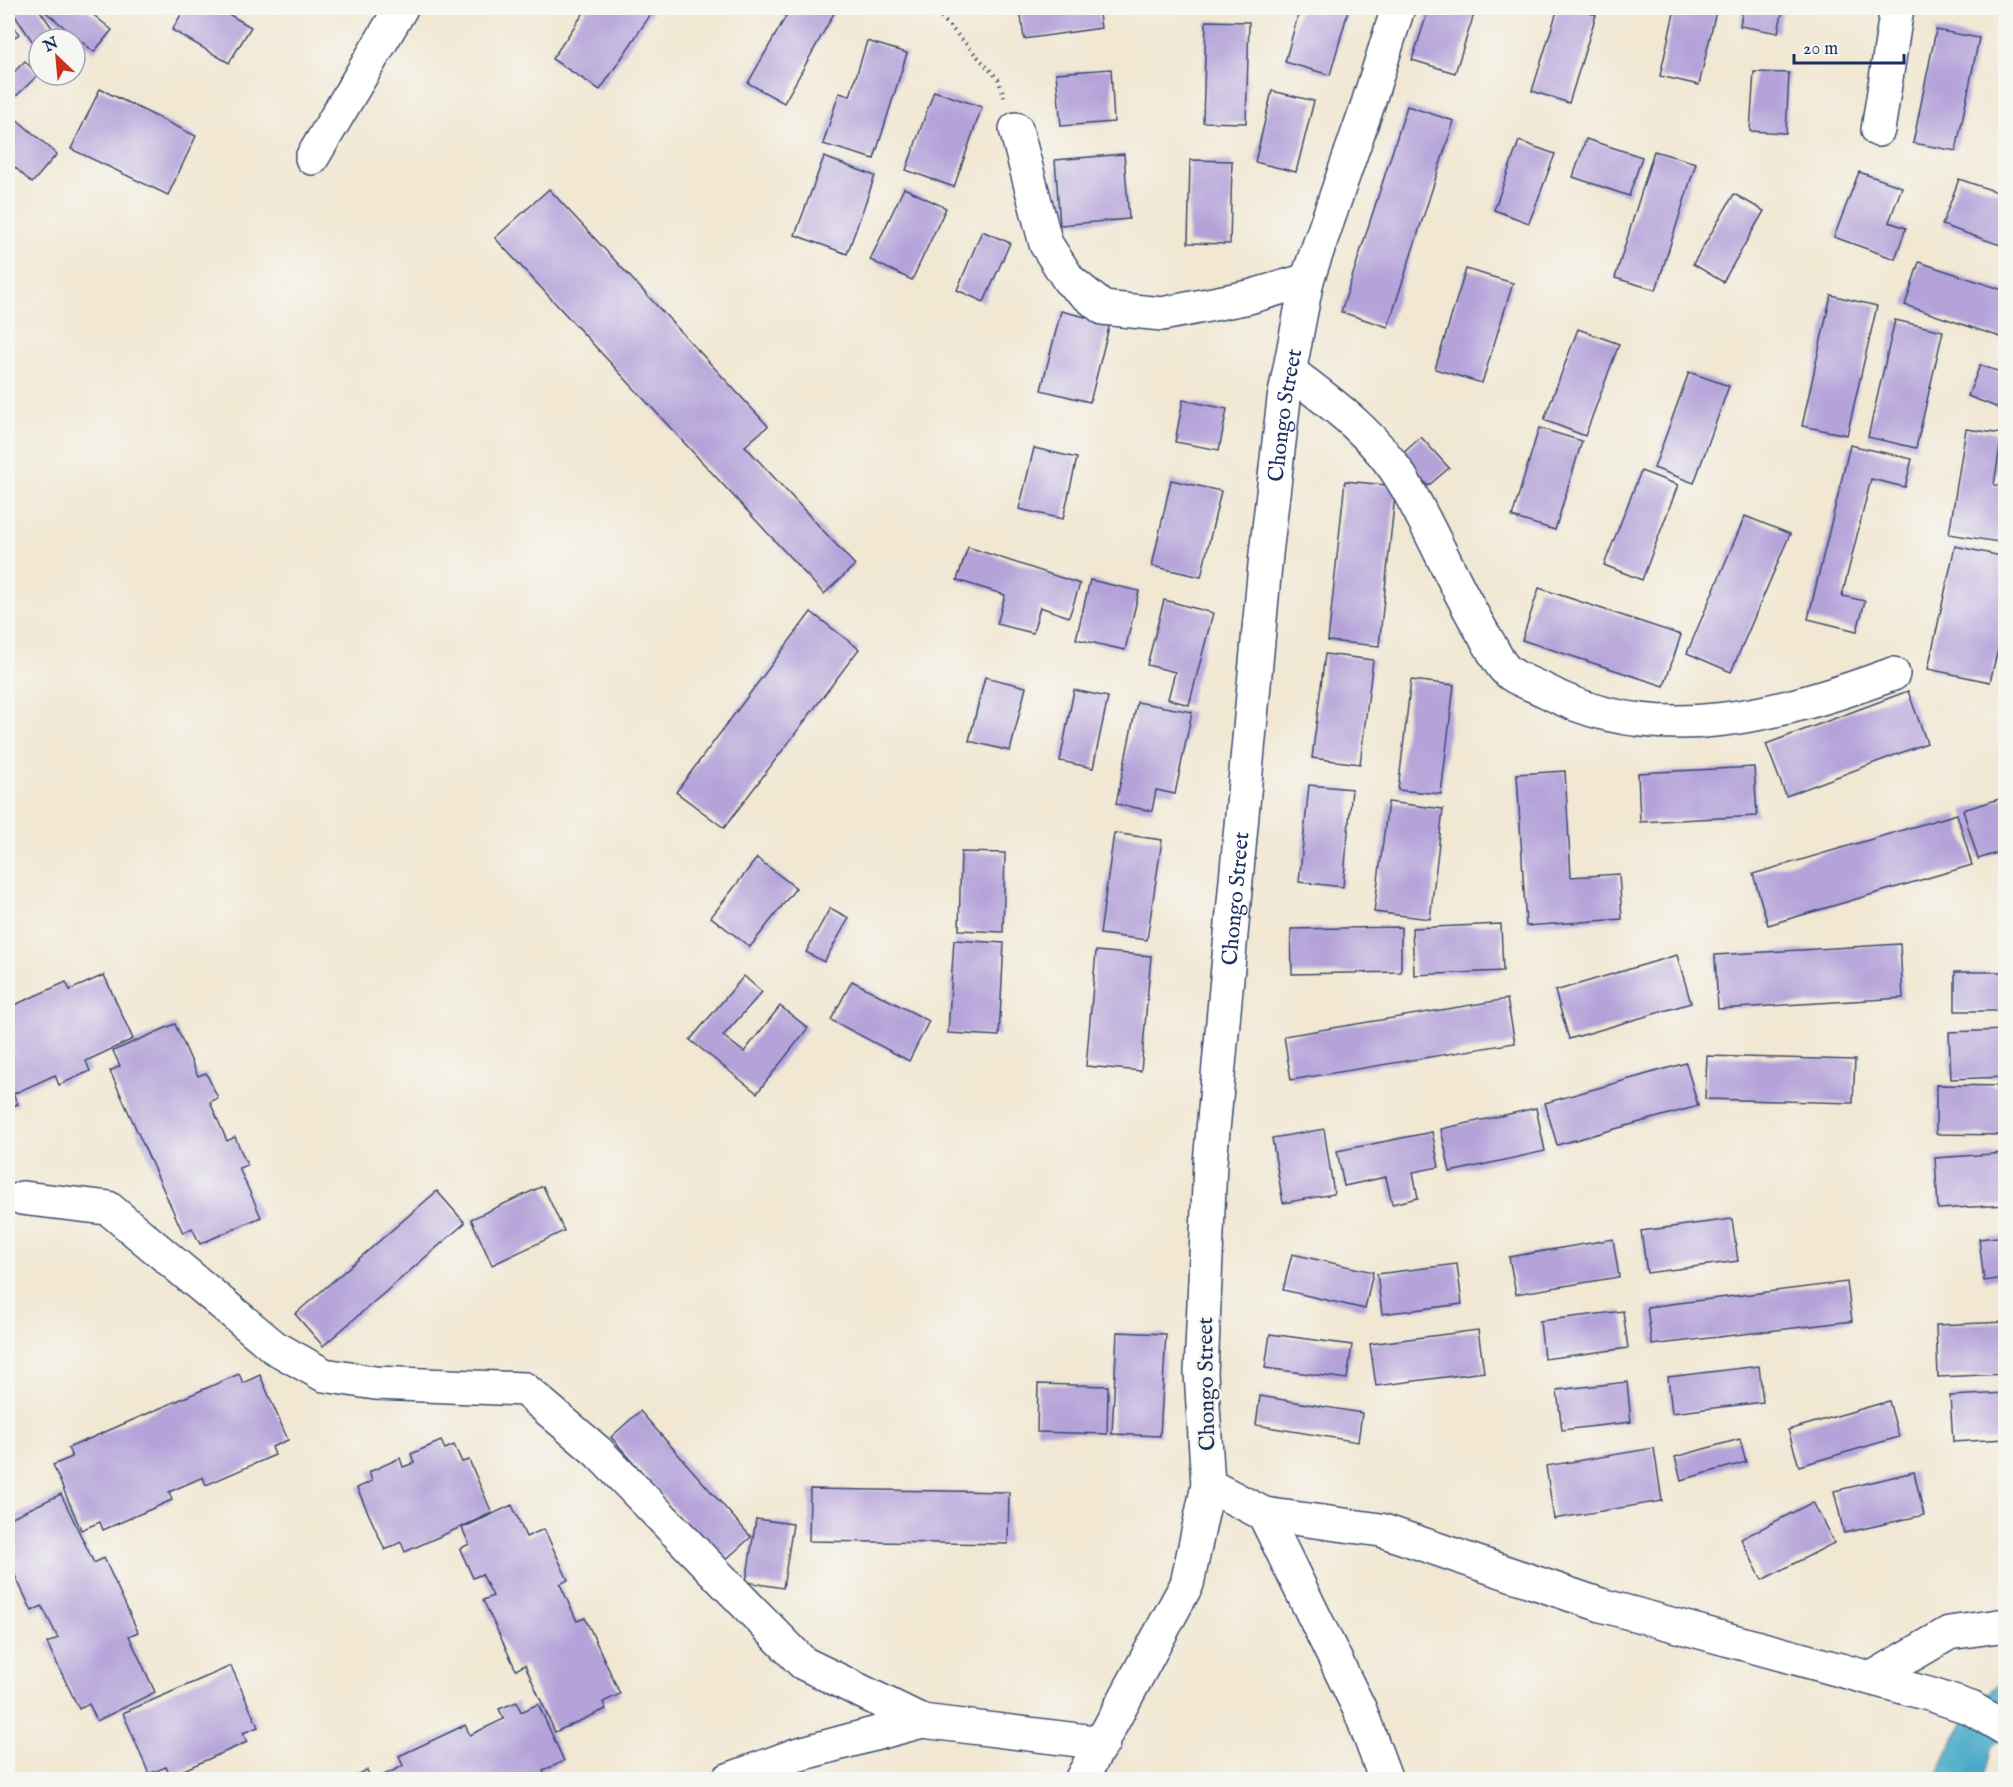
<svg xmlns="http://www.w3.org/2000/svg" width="2013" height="1787" font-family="'IM FELL English',serif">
	<rect width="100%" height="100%" fill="#f6f6f2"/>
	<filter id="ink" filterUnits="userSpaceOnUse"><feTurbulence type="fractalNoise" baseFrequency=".0167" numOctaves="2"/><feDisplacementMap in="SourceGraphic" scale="12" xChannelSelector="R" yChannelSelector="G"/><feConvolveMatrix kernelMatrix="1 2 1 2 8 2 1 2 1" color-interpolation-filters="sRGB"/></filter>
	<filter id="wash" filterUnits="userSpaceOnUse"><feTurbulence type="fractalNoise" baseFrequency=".008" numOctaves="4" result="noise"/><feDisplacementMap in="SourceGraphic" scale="24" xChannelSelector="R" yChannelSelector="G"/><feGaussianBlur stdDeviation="1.35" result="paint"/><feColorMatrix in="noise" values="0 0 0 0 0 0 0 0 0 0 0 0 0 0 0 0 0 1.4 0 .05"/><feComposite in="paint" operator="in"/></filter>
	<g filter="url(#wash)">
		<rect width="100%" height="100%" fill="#f1e7d2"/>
		<path fill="#48aac7" stroke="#326c92" stroke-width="1.5" d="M2005 1679V1734L1991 1748 1982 1779 1937 1780C1943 1750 1980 1695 2005 1679Z"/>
		<g id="blocks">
			<g fill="#b4a2d9">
				<polygon points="15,8 38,8 60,39 39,39 39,51 11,10"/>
				<polygon points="41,8 85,8 112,30 94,52"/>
				<polygon points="185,8 218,8 251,27 229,63 172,30"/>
				<polygon points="587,8 655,8 600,90 552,59"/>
				<polygon points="771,8 837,8 784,103 748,83 786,16"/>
				<polygon points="1020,8 1098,8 1101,28 1024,39"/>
				<polygon points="1300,8 1349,8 1330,75 1285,62"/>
				<polygon points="1429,8 1476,8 1455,73 1412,60"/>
				<polygon points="1558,8 1571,8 1596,15 1569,103 1532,91"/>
				<polygon points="1675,8 1716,11 1699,85 1660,76"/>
				<polygon points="1743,8 1783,8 1778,33 1740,26"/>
				<polygon points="8,19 19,34 8,42"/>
				<polygon points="1206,21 1249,22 1246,123 1203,122"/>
				<polygon points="1936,30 1979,38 1956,151 1913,143"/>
				<polygon points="867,41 907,53 874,159 823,144 839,93 850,96"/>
				<polygon points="25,61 38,75 11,101 8,97 8,78"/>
				<polygon points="1111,69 1114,122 1061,126 1056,73"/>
				<polygon points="1754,72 1789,73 1786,133 1750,131"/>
				<polygon points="100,89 196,136 168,195 71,149"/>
				<polygon points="934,91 982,107 954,187 906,170"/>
				<polygon points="1272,91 1314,101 1296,172 1255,162"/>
				<polygon points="1407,106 1454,121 1388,327 1341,312"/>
				<polygon points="8,112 57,154 32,183 8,161"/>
				<polygon points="1586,139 1642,157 1629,196 1573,177"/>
				<polygon points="1519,141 1555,154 1529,223 1494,210"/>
				<polygon points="1654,151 1696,163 1656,290 1615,278"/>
				<polygon points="1124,154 1129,219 1060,225 1055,160"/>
				<polygon points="824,157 875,176 847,254 795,235"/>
				<polygon points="1190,160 1232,161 1230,244 1188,243"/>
				<polygon points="1859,172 1902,187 1889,222 1906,228 1895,259 1834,237"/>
				<polygon points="1959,179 2006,195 2006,247 1942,225"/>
				<polygon points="904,188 946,208 912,280 870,260"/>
				<polygon points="549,189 768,426 745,446 855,565 824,594 495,238"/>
				<polygon points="1734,194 1764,211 1723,282 1693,264"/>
				<polygon points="982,231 1010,243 984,302 957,290"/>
				<polygon points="1919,262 2006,291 2006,339 1905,305"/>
				<polygon points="1466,269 1513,283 1482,383 1435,369"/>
				<polygon points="1831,295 1877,306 1847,435 1802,426"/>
				<polygon points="1061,311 1110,323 1090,402 1041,390"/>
				<polygon points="1895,320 1943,331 1916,448 1868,437"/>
				<polygon points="1578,329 1619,344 1585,436 1544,420"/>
				<polygon points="1980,365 2006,374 2006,411 1968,396"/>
				<polygon points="1689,372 1729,386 1694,483 1654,468"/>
				<polygon points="1183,400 1227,409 1219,450 1175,442"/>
				<polygon points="1539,428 1582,441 1555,530 1512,517"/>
				<polygon points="1966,429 2002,434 1994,485 2006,487 1998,542 1949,534"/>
				<polygon points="1421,437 1449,468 1428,486 1401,455"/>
				<polygon points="1850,445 1912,459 1905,487 1871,479 1842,596 1865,601 1857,631 1808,619"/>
				<polygon points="1034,448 1077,458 1063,519 1019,509"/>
				<polygon points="1641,471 1678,485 1642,580 1604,565"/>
				<polygon points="1171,480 1221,491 1201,577 1152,566"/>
				<polygon points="1345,481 1396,486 1379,646 1328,641"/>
				<polygon points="1745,516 1790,534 1731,672 1687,653"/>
				<polygon points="1955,546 2006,557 2006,615 1990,682 1928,669"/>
				<polygon points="968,547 1080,584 1069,617 1040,607 1033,633 997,624 1005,595 957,580"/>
				<polygon points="1090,580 1139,591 1125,650 1076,639"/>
				<polygon points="1539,588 1681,635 1664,686 1522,640"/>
				<polygon points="1164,600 1213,613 1189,705 1168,699 1175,672 1147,665"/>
				<polygon points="811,612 859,649 724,828 676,792"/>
				<polygon points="1325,654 1373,660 1360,764 1312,758"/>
				<polygon points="985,677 1026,687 1010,751 969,741"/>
				<polygon points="1411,680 1454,685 1441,794 1398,790"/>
				<polygon points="1074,690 1108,697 1093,768 1060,761"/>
				<polygon points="1908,691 1927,743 1786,796 1766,744"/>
				<polygon points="1137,702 1192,712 1175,794 1156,790 1152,811 1116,804"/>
				<polygon points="1754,767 1757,816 1640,822 1638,773"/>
				<polygon points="1565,771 1571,877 1619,874 1622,919 1526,926 1517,774"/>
				<polygon points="1309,785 1352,789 1343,887 1299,882"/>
				<polygon points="2006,797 2006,850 1978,859 1963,810"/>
				<polygon points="1388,802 1443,809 1430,919 1374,912"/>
				<polygon points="1957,814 1972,865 1768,925 1753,874"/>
				<polygon points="1114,833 1162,840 1147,940 1100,934"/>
				<polygon points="961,852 1005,853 1003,932 959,930"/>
				<polygon points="757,858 796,888 750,947 711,917"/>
				<polygon points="830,908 849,918 824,962 806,952"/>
				<polygon points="1501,924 1503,971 1414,975 1412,928"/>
				<polygon points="1401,927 1401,972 1292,974 1291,929"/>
				<polygon points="954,940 1004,943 999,1036 948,1033"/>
				<polygon points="1900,944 1903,998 1718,1009 1715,955"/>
				<polygon points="1096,951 1151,956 1141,1071 1086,1066"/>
				<polygon points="1677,955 1691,1003 1569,1039 1555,991"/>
				<rect x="1955" y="972" width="51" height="39"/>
				<polygon points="104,975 133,1039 86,1061 90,1071 59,1085 55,1075 13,1094 18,1104 8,1108 8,1008 66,982 70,990"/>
				<polygon points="744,976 762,992 723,1036 744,1052 780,1006 808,1028 757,1093 690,1040"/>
				<polygon points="852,981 929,1021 909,1061 831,1020"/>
				<polygon points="1507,999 1515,1043 1291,1080 1284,1036"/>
				<polygon points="175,1024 198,1076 206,1073 218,1098 210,1102 227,1141 235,1137 247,1165 239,1168 261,1217 200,1244 192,1228 183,1233 110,1071 120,1066 113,1051"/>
				<polygon points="2006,1030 2006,1077 1951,1079 1949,1032"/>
				<polygon points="1707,1056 1855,1060 1853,1103 1705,1099"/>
				<polygon points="1686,1063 1698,1106 1557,1145 1545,1103"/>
				<polygon points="1936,1085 2006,1086 2006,1135 1936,1134"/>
				<polygon points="1536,1108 1545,1151 1450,1172 1441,1129"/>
				<polygon points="1324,1129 1334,1194 1283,1203 1272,1138"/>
				<polygon points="1432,1132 1439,1167 1413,1172 1418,1198 1392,1204 1386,1177 1344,1186 1337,1151"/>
				<polygon points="2006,1153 2006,1205 1938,1209 1935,1158"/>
				<polygon points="543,1186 564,1231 492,1265 471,1219"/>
				<polygon points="437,1191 465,1223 323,1346 295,1314"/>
				<polygon points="1732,1219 1738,1261 1647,1273 1641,1231"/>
				<polygon points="2006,1236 2006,1278 1984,1281 1979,1239"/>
				<polygon points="1613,1239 1619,1277 1516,1294 1509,1257"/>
				<polygon points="1292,1254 1373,1272 1365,1309 1283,1290"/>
				<polygon points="1457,1264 1462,1304 1382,1314 1377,1274"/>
				<polygon points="1847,1282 1852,1321 1652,1345 1647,1307"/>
				<polygon points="1623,1311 1628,1348 1544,1359 1540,1321"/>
				<polygon points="2006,1322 2006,1374 1938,1377 1936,1325"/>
				<polygon points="1478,1330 1484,1372 1376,1386 1370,1344"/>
				<polygon points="1117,1332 1166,1334 1160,1436 1112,1434"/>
				<polygon points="1270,1334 1352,1345 1347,1379 1265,1368"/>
				<polygon points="1759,1366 1763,1402 1672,1413 1668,1377"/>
				<polygon points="239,1374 243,1383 260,1375 288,1440 272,1447 275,1455 206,1485 203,1477 169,1492 172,1500 103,1530 100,1522 81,1530 53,1465 72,1457 68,1448"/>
				<polygon points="1627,1382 1631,1422 1562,1430 1557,1390"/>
				<polygon points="1038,1384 1108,1386 1107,1434 1037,1432"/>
				<polygon points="2006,1393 2006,1439 1953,1442 1950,1396"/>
				<polygon points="1260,1396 1362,1413 1358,1442 1256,1425"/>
				<polygon points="1889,1401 1899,1437 1799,1466 1788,1430"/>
				<polygon points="640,1411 751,1537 722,1563 611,1437"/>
				<polygon points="1740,1439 1746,1462 1681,1480 1675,1457"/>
				<polygon points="441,1441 445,1449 454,1445 462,1462 469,1460 492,1513 405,1552 401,1542 385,1550 357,1488 372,1481 369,1472 400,1458 403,1467 414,1463 411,1454"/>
				<polygon points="1654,1448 1662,1501 1554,1519 1546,1466"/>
				<polygon points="1914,1472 1924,1515 1844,1533 1834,1491"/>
				<polygon points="810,1489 1009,1492 1008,1544 809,1541"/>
				<polygon points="61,1494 94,1563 104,1558 138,1632 129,1636 155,1692 97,1721 89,1704 79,1709 47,1643 58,1638 42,1606 32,1611 8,1561 8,1539 10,1538 8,1519"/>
				<polygon points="1813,1502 1834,1543 1762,1580 1741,1539"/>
				<polygon points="512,1505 526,1537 544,1529 568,1580 560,1584 577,1621 585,1618 620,1694 603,1702 606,1709 555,1732 525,1665 516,1670 483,1600 493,1596 482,1574 473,1578 460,1549 469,1544 462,1528"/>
				<polygon points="756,1519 793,1524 783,1588 746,1582"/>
				<polygon points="231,1666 258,1727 243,1733 247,1742 170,1776 166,1767 149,1774 123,1713"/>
				<polygon points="517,1702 521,1712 538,1704 564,1761 543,1771 547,1779 374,1780 403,1766 399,1756 465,1725 470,1735 504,1719 499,1709"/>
				<polygon points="367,1770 372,1780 347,1780"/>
			</g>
		</g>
	</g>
	<g filter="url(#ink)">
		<use href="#blocks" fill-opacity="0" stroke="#3b4b6f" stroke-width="1.5"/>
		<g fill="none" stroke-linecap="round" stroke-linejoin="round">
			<g stroke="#3b4b6f" stroke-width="36">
				<g id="minor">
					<polyline points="1016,129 1046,244 1069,280 1103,308 1162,314 1249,297 1307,280"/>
					<polyline points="1878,130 1897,8"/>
					<polyline points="312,158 401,8"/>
					<path d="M1290 372C1333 404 1379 438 1406 486 1434 535 1455 587 1484 635 1491 645 1497 662 1506 670 1515 679 1534 685 1546 691 1656 750 1783 714 1893 674"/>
					<polyline points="22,1198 108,1208 274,1347 324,1375 375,1383 524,1389 598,1452 803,1663 922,1721"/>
					<polyline points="1208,1485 1264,1514 1360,1710 1386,1780"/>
					<polyline points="1264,1514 1381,1530 1601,1605 1932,1695 1971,1708 2006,1729"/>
					<polyline points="1874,1677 1949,1633 2006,1625"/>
					<polyline points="728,1780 796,1755 922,1721 1103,1743"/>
					<path id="s1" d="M1081 1780 1187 1584 1208 1485 1201 1373 1210 1163 1266 554 1284 399 1307 280 1367 107 1398 8"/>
				</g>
			</g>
			<polyline stroke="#3b4b6f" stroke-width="4" stroke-dasharray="1.5 4.5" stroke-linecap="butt" points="933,8 998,79 1005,98"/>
			<use href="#minor" stroke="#fff" stroke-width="33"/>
		</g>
	</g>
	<g text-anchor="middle" stroke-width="5" stroke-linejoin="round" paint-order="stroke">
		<g font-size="22" fill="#1b2f5e" stroke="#f6f6f2">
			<text dy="8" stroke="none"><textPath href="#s1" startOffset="1398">Chongo Street</textPath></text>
			<text dy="8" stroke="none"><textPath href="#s1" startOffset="912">Chongo Street</textPath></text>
			<text transform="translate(1205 1384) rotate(-91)" y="8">Chongo Street</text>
		</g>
	</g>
	<rect width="2013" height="1787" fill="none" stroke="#f6f6f2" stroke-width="30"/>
	<g transform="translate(57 57) rotate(334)"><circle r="28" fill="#f6f6f2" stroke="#9ea6b7" stroke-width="1.5"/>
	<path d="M0-4.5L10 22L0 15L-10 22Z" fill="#c8321e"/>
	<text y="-9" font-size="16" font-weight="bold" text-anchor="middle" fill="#1b2f5e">N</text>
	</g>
	<path d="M1794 54v9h110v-9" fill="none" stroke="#1b2f5e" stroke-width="3"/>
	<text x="1803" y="54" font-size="18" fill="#1b2f5e" stroke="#f6f6f2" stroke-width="4.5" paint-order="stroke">20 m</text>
</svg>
